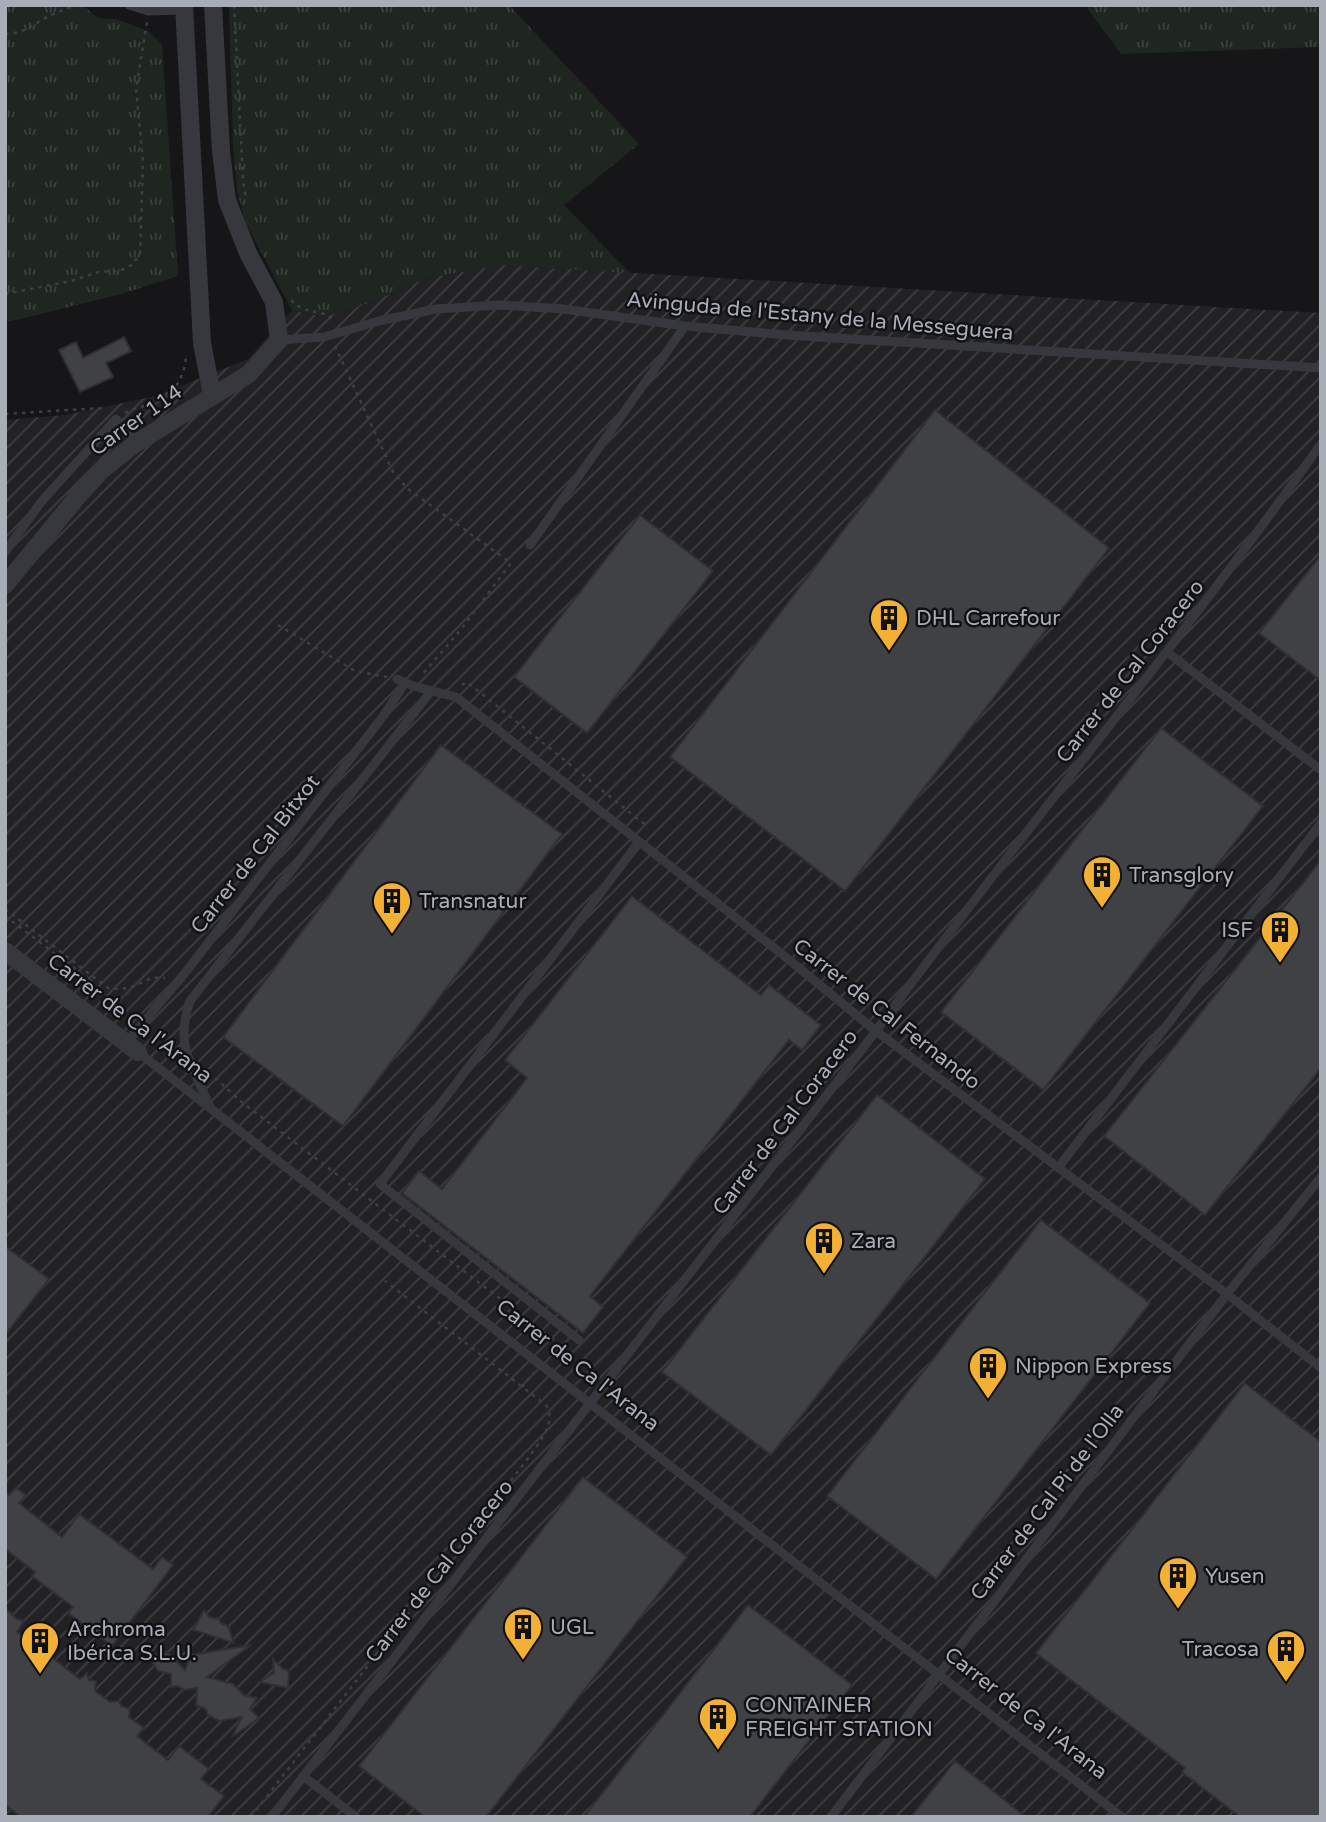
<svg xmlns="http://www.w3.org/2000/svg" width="1326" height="1822" font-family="'Varela Round',sans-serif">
	<defs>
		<pattern id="industrial-furrows" width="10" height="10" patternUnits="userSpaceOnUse" patternTransform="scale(1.75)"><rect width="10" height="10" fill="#222225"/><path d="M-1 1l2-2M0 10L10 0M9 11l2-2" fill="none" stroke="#3f3f43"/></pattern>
		<pattern id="grass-tufts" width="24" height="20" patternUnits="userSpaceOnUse" patternTransform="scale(1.75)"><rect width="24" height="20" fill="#1e261f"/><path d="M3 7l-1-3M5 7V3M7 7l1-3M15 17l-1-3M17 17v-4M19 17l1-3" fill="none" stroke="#3c433d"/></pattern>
	</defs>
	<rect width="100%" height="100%" fill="#161618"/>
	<polygon fill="url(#industrial-furrows)" points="501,265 1321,313 1321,1817 5,1817 5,420 65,415 156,396 248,359 292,310 323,317 369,303 427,278"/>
	<g fill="url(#grass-tufts)">
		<polygon points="5,5 82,5 98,18 116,19 148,31 162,44 178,276 121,294 16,320 5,321"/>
		<polygon points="229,5 509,5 639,144 564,205 630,273 501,265 427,278 369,303 323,317 292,310 245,222 237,190 233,145"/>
		<polygon points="1085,5 1321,5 1321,47 1121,54"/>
	</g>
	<g fill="#404145" stroke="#303034" stroke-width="2">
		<polygon points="124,337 131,351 106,363 113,377 80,392 59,350 76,342 83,358"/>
		<polygon points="935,410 1109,548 845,891 670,757"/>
		<polygon points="640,515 713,571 587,733 514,677"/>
		<polygon points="1321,555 1321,681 1259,633"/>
		<polygon points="1161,728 1263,806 1043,1090 941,1012"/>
		<polygon points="441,745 562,834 343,1126 223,1037"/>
		<polygon points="1321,860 1321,1068 1205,1215 1104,1136"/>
		<polygon points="632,896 761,995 769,985 821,1025 802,1050 789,1040 590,1296 603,1307 583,1333 402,1193 419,1171 442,1189 527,1078 505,1060"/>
		<polygon points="877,1095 985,1179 771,1455 662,1372"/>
		<polygon points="1041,1220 1150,1303 936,1579 827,1496"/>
		<polygon points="5,1246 49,1279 5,1335"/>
		<polygon points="1245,1383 1321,1442 1321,1817 1240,1817 1182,1772 1185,1768 1036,1653"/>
		<polygon points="583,1477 687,1557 486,1817 425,1817 359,1766"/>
		<polygon points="16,1488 26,1495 19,1503 62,1537 79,1514 153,1569 162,1557 173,1565 112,1646 68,1613 73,1607 32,1576 35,1572 5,1549 5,1492 9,1495"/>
		<polygon points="748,1605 852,1685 750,1817 584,1817"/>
		<polygon points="5,1608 17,1619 24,1621 17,1632 42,1651 50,1647 50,1656 80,1679 87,1673 89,1680 96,1681 95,1691 110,1702 119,1701 121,1706 130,1709 129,1717 144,1728 137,1736 168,1760 179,1746 209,1769 201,1779 224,1796 208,1817 21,1817 5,1805"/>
		<polygon points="204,1610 209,1617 219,1619 221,1623 228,1626 234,1643 193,1630"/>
		<polygon points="251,1645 207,1677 233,1684 244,1695 257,1698 250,1709 259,1718 232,1737 242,1717 219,1721 208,1715 206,1709 196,1705 197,1688 184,1690 178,1686 171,1687 171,1674 158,1671 153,1663 156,1655 164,1652 168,1653 185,1670 191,1655"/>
		<polygon points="273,1659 283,1669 289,1671 288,1688 259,1682 274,1673"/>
		<polygon points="955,1761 1026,1817 911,1817"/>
	</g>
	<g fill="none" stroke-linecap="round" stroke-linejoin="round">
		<g stroke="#3d3f44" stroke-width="2.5" stroke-dasharray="3.5 5" stroke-linecap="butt">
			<polyline points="234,5 243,180 246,199"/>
			<path d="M5 34C28 33 32 24 51 15 59 11 68 8 77 5"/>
			<polyline points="5,294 71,281 99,272 119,271 132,265 140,254 143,161 136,89 147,22"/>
			<path d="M291 300C302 312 315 311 329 315L332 322"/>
			<polyline points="335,346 393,472 408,489 511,563 463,627 422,675"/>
			<path d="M125 413C137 406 147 407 157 402 175 394 185 375 186 356"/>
			<polyline points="5,414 100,408 106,411"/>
			<polyline points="278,625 355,671 387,677"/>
			<polyline points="462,685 467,682 648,827"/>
			<path d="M5 909 108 988C137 993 145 974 165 978"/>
			<polyline points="5,916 91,981"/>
			<polyline points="85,989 94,977"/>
			<polyline points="209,1072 239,1100 557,1342 548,1354"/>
			<polyline points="522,1387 533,1373"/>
			<path d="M251 1817 529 1457C539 1443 557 1422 546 1405L385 1281"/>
		</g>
		<g stroke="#37383d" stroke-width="9">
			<polyline points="129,5 148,11 184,10"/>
			<polyline points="279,340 324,337 379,321 436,309 499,305 563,309 685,326 787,335 1321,368"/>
			<polyline points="530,545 685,326"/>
			<polyline points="5,552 41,502 116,419 136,443"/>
			<polyline points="1167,652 1321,770"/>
			<polyline points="397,679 413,686 456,697 783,955 876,1031 1227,1294 1321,1368"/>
			<polyline points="126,1043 185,973 384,715 405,683"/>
			<polyline points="138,1052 1122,1817"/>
			<path d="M210 1107C193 1066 174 1046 190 1001L431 691"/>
			<polyline points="1058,1168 1321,823"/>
			<polyline points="579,1340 380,1184 639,842"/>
			<polyline points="303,1776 356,1817"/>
			<path d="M272 1817 876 1031C1021 833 1179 644 1321 444"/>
			<polyline points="831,1817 1227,1294 1321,1177"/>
		</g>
		<g stroke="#37383d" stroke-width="18">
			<polyline points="184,5 202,343 212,395"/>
			<polyline points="5,585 79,495 102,470 136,443 249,374 279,340 274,302 248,253 227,200 221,151 213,5"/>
			<polyline points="5,951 138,1052"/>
		</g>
	</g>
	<defs>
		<g id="building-pin" transform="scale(2.0125)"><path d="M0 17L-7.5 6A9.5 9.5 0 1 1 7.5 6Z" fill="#f2b134" stroke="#111113"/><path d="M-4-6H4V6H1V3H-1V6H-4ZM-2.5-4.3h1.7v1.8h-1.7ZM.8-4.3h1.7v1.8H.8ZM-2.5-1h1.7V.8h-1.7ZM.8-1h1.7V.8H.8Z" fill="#111"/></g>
	</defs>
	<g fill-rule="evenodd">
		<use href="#building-pin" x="889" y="618"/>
		<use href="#building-pin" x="1102" y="875"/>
		<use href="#building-pin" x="392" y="901"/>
		<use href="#building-pin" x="1280" y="930"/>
		<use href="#building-pin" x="824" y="1241"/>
		<use href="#building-pin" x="988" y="1366"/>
		<use href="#building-pin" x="1178" y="1576"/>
		<use href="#building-pin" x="523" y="1627"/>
		<use href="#building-pin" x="40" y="1641"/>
		<use href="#building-pin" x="1286" y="1649"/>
		<use href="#building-pin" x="718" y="1717"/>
	</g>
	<g text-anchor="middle" stroke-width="5" stroke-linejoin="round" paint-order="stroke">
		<g font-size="21" fill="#a8adb8" stroke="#111113">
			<text transform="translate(820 316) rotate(5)" y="7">Avinguda de l'Estany de la Messeguera</text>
			<text transform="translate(136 420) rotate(-35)" y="7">Carrer 114</text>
			<text transform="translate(1130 671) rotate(-52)" y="7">Carrer de Cal Coracero</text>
			<text transform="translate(255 854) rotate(-52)" y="7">Carrer de Cal Bitxot</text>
			<text transform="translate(887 1014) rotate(38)" y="7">Carrer de Cal Fernando</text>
			<text transform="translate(130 1018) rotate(37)" y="7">Carrer de Ca l'Arana</text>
			<text transform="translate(785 1122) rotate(-53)" y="7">Carrer de Cal Coracero</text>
			<text transform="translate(578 1365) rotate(38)" y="7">Carrer de Ca l'Arana</text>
			<text transform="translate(1047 1502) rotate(-53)" y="7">Carrer de Cal Pi de l'Olla</text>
			<text transform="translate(439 1571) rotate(-52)" y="7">Carrer de Cal Coracero</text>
			<text transform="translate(1026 1713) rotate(38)" y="7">Carrer de Ca l'Arana</text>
		</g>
		<g font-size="21" fill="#a8adb8" stroke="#111113" text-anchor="start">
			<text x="916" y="625">DHL Carrefour</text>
			<text x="1129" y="882">Transglory</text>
			<text x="419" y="908">Transnatur</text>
			<text x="1253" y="937" text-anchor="end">ISF</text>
			<text x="851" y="1248">Zara</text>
			<text x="1015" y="1373">Nippon Express</text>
			<text x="1205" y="1583">Yusen</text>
			<text x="550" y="1634">UGL</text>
			<text x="67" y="1636">Archroma<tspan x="67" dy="24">Ibérica S.L.U.</tspan></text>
			<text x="1259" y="1656" text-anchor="end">Tracosa</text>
			<text x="745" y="1712">CONTAINER<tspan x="745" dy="24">FREIGHT STATION</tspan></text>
		</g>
	</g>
	<rect width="1326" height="1822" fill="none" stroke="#a8adb8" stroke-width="14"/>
</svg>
